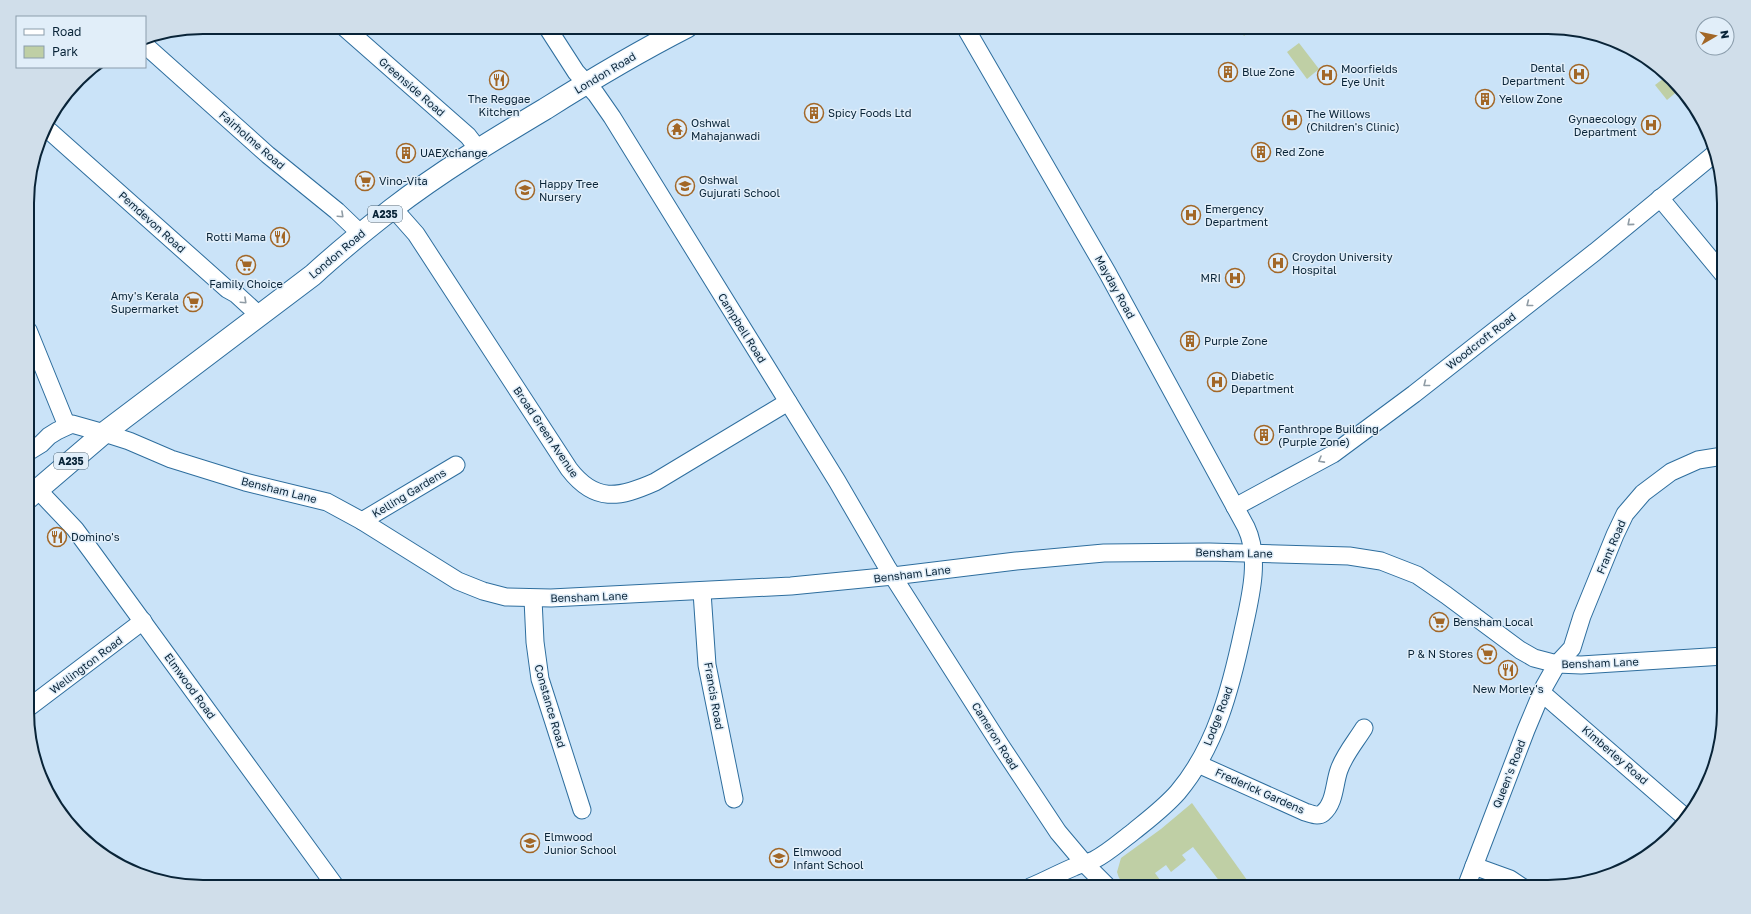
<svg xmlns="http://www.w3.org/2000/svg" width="1751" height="914" font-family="'Golos Text',sans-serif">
	<rect width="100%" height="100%" fill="#cae3f8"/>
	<g fill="#bfcfa5">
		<polygon points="1237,27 1255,27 1244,36"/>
		<polygon points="1299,43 1319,69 1307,79 1287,52"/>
		<polygon points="1668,75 1680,89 1667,100 1655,85"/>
		<polygon points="1192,803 1252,887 1224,887 1193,847 1182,855 1186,860 1171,872 1166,865 1155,873 1165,887 1128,887 1119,878 1117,872 1121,858 1161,829"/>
		<polygon points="1487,879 1508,887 1484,887"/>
	</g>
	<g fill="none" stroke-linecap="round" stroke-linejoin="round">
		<g stroke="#2e6e9e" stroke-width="19">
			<g id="minor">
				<polyline points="344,27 468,136 478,149"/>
				<polyline points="547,27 576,72 596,94 612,117 837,481 887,567 1001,746 1058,832 1085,864 1108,887"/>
				<path d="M965 27 1107 272 1246 527C1261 558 1250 599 1243 631 1231 687 1216 747 1178 792 1165 807 1149 819 1133 832 1121 841 1108 853 1094 860 1088 863 1080 864 1074 867 1059 873 1045 881 1030 887"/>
				<polyline points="145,45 268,155 337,211 361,234"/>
				<polyline points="45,127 227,289 236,294 260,316"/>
				<polyline points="1660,198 1723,274"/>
				<path d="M393 208 416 234 569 469C595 503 619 498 655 482L788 402"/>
				<polyline points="28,330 67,426"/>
				<polyline points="28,452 41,444 49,436 57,431 72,424 104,433 129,441 171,459 245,482 327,502 362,521 458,581 483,591 506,597 551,598 791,586 893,576 1016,561 1104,553 1209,552 1349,556 1381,561 1417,575 1446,595 1520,650 1534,658 1557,664 1581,665 1724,656"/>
				<polyline points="38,490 75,529 92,552 336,887"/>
				<polyline points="1235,507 1333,454 1414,394 1595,252 1713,155"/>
				<polyline points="362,521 456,465"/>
				<polyline points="702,592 707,665 734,799"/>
				<polyline points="533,599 535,642 540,679 582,810"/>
				<polyline points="1542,693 1686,818"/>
				<polyline points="28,708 143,621"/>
				<path d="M1198 764 1305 812C1311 814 1318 817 1323 813 1335 803 1334 784 1339 770 1344 755 1356 741 1364 728"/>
				<polyline points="1474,866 1510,879 1522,887"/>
				<polyline points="1466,887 1526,730 1544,687 1557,664 1572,648 1582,616 1615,535 1625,514 1643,493 1671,472 1698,460 1723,456"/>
			</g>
		</g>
		<g stroke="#2e6e9e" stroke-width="23">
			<path id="major" d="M28 498 104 433 313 275C338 252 365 230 392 209 440 172 493 140 545 109 591 80 638 52 687 27"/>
		</g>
		<use href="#minor" stroke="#fff" stroke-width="17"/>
		<use href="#major" stroke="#fff" stroke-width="21"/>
	</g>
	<defs><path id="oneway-chevron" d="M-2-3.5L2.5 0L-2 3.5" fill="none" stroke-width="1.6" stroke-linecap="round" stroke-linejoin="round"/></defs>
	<g stroke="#909ca5">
		<use href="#oneway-chevron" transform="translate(341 215) rotate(43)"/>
		<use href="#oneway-chevron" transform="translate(1630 223) rotate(140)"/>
		<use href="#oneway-chevron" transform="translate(244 301) rotate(43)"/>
		<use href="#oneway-chevron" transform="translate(1529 304) rotate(142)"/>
		<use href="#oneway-chevron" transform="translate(1426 384) rotate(142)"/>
		<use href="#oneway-chevron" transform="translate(1321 460) rotate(151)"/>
	</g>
	<defs>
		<g id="building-ring" transform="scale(1)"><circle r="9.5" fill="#e1eef9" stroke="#a26727" stroke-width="1.5"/><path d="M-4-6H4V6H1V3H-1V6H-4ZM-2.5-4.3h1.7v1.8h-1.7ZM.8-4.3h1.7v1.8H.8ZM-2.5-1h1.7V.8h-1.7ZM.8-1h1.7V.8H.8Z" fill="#a26727"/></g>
		<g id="hospital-ring" transform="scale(1)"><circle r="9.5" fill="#e1eef9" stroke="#a26727" stroke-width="1.5"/><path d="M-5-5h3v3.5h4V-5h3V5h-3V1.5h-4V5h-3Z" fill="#a26727"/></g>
		<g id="restaurant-ring" transform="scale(1)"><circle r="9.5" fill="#e1eef9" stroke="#a26727" stroke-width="1.5"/><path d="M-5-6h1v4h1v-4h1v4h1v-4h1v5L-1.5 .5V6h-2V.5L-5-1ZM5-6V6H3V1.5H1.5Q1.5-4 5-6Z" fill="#a26727"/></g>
		<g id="temple-ring" transform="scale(1)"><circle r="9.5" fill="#e1eef9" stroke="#a26727" stroke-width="1.5"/><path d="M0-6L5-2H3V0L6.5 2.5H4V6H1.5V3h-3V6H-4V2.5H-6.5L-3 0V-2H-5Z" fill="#a26727"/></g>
		<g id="supermarket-ring" transform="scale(1)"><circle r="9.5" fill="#e1eef9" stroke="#a26727" stroke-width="1.5"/><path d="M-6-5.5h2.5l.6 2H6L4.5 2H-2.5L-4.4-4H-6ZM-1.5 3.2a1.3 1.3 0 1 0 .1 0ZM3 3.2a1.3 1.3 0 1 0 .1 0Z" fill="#a26727"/></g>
		<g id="school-ring" transform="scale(1)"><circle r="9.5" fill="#e1eef9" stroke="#a26727" stroke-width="1.5"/><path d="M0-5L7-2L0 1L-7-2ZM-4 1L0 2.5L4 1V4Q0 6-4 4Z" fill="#a26727"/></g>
	</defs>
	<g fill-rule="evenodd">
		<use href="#building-ring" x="1228" y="72"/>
		<use href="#hospital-ring" x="1579" y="74"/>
		<use href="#hospital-ring" x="1327" y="75"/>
		<use href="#restaurant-ring" x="499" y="80"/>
		<use href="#building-ring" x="1485" y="99"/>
		<use href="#building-ring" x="814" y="113"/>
		<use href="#hospital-ring" x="1292" y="120"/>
		<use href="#hospital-ring" x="1651" y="125"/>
		<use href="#temple-ring" x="677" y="129"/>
		<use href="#building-ring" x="1261" y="152"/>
		<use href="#building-ring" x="406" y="153"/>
		<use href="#supermarket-ring" x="365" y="181"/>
		<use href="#school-ring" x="685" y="186"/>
		<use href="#school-ring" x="525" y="190"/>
		<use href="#hospital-ring" x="1191" y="215"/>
		<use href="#restaurant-ring" x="280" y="237"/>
		<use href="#hospital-ring" x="1278" y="263"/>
		<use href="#supermarket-ring" x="246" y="265"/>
		<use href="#hospital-ring" x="1235" y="278"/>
		<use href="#supermarket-ring" x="193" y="302"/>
		<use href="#building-ring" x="1190" y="341"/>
		<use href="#hospital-ring" x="1217" y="382"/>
		<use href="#building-ring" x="1264" y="435"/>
		<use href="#restaurant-ring" x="57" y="537"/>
		<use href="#supermarket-ring" x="1439" y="622"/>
		<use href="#supermarket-ring" x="1487" y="654"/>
		<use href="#restaurant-ring" x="1508" y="670"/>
		<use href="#school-ring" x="530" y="843"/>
		<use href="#school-ring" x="779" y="858"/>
	</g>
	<g text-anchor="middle" stroke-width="3" stroke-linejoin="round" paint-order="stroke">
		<g fill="#e1eef9" stroke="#4a6172" stroke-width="1">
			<rect x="368" y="206" width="34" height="16" rx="3"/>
			<rect x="54" y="453" width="34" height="16" rx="3"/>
		</g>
		<g font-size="10" font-weight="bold" fill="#092438">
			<text x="385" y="218">A235</text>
			<text x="71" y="465">A235</text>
		</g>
		<g font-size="11" fill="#092438" stroke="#e1eef9" text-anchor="start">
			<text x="1565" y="72" text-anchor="end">Dental<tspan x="1565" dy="13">Department</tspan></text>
			<text x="1341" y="73">Moorfields<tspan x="1341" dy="13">Eye Unit</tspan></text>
			<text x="1242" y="76">Blue Zone</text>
			<text x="499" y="103" text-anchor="middle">The Reggae<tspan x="499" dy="13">Kitchen</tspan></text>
			<text x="1499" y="103">Yellow Zone</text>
			<text x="828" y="117">Spicy Foods Ltd</text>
			<text x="1306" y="118">The Willows<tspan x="1306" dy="13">(Children's Clinic)</tspan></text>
			<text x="1637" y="123" text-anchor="end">Gynaecology<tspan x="1637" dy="13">Department</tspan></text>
			<text x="691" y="127">Oshwal<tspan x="691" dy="13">Mahajanwadi</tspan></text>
			<text x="1275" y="156">Red Zone</text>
			<text x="420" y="157">UAEXchange</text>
			<text x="699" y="184">Oshwal<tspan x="699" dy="13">Gujurati School</tspan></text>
			<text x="379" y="185">Vino-Vita</text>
			<text x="539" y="188">Happy Tree<tspan x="539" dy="13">Nursery</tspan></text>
			<text x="1205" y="213">Emergency<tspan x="1205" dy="13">Department</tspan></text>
			<text x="266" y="241" text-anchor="end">Rotti Mama</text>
			<text x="1292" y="261">Croydon University<tspan x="1292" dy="13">Hospital</tspan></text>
			<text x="1221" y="282" text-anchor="end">MRI</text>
			<text x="246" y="288" text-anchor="middle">Family Choice</text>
			<text x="179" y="300" text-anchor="end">Amy's Kerala<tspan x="179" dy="13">Supermarket</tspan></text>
			<text x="1204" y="345">Purple Zone</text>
			<text x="1231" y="380">Diabetic<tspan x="1231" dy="13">Department</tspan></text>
			<text x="1278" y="433">Fanthrope Building<tspan x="1278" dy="13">(Purple Zone)</tspan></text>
			<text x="71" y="541">Domino's</text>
			<text x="1453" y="626">Bensham Local</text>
			<text x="1473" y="658" text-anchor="end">P &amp; N Stores</text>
			<text x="1508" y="693" text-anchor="middle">New Morley's</text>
			<text x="544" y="841">Elmwood<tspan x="544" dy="13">Junior School</tspan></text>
			<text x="793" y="856">Elmwood<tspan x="793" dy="13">Infant School</tspan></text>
		</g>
		<g font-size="11" fill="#092438" stroke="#e1eef9">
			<text transform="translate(605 73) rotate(-31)" y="4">London Road</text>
			<text transform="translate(412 87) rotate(41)" y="4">Greenside Road</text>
			<text transform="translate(252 140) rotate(41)" y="4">Fairholme Road</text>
			<text transform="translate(152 222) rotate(42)" y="4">Pemdevon Road</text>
			<text transform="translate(337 254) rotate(-40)" y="4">London Road</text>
			<text transform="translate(1115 287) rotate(61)" y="4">Mayday Road</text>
			<text transform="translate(742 328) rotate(58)" y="4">Campbell Road</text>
			<text transform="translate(1481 341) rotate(-38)" y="4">Woodcroft Road</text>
			<text transform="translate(546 432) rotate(56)" y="4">Broad Green Avenue</text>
			<text transform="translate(279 490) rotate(14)" y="4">Bensham Lane</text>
			<text transform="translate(409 493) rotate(-31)" y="4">Kelling Gardens</text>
			<text transform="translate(1611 547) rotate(-67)" y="4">Frant Road</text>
			<text transform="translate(1234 553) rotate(1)" y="4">Bensham Lane</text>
			<text transform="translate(912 574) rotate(-7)" y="4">Bensham Lane</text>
			<text transform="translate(589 597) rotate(-2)" y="4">Bensham Lane</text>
			<text transform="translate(1600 663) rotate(-2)" y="4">Bensham Lane</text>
			<text transform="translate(86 665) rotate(-37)" y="4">Wellington Road</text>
			<text transform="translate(190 686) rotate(54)" y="4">Elmwood Road</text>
			<text transform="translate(714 696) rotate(80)" y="4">Francis Road</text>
			<text transform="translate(550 706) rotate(74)" y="4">Constance Road</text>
			<text transform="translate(1218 716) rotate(-69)" y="4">Lodge Road</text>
			<text transform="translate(995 736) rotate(58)" y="4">Cameron Road</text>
			<text transform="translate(1615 755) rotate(41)" y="4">Kimberley Road</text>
			<text transform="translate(1509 774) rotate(-69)" y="4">Queen's Road</text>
			<text transform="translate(1260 791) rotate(24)" y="4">Frederick Gardens</text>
		</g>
	</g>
	<path d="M0 0H1751V914H0ZM203 34H1548A169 169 0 0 1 1717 203V711A169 169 0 0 1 1548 880H203A169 169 0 0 1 34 711V203A169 169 0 0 1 203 34Z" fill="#d0deea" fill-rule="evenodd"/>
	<path fill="none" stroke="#092438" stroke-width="2" d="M203 34H1548A169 169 0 0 1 1717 203V711A169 169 0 0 1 1548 880H203A169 169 0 0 1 34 711V203A169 169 0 0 1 203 34Z"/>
	<rect x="16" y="16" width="130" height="52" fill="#e1eef9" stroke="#8b9dac"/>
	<rect x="24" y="29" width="20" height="6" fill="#ffffff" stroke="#8b9dac"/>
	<text x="52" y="36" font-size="12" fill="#092438">Road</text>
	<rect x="24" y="46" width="20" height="12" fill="#bfcfa5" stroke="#8b9dac"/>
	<text x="52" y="56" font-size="12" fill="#092438">Park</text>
	<g transform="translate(1715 36) rotate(81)"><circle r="19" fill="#e1eef9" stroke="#8b9dac"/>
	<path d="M0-3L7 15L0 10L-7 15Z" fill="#a26727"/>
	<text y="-6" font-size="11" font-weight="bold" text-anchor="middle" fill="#092438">N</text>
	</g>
</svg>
